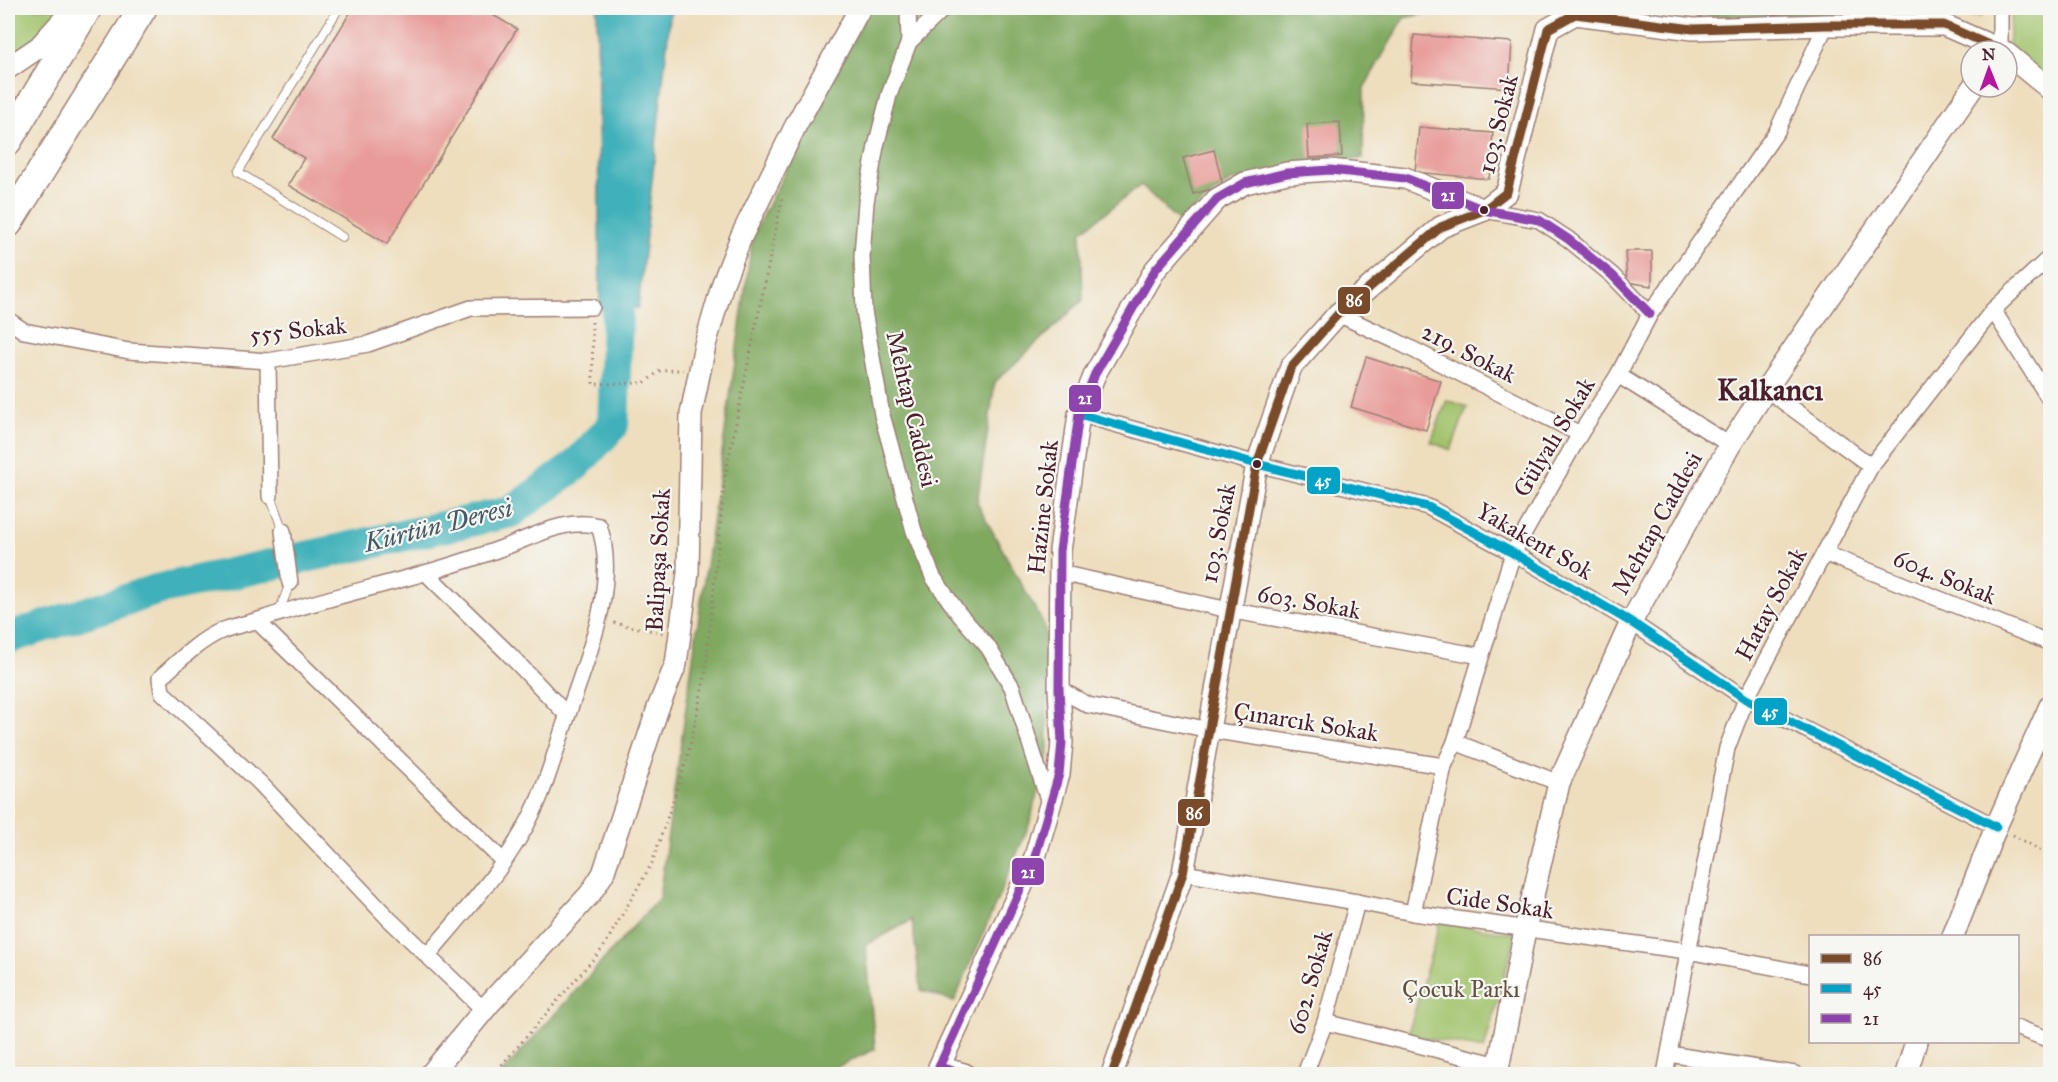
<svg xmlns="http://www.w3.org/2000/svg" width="2058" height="1082" font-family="'IM FELL Great Primer',serif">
	<rect width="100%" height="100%" fill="#f6f6f2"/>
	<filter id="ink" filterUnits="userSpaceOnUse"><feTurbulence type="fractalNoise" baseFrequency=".0167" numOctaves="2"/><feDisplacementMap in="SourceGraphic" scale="12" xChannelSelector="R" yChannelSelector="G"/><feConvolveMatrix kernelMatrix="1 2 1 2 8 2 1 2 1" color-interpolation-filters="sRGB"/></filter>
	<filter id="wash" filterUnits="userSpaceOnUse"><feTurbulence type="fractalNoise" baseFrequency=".008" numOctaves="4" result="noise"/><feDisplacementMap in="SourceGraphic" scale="24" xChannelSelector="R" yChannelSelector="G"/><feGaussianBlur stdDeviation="1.35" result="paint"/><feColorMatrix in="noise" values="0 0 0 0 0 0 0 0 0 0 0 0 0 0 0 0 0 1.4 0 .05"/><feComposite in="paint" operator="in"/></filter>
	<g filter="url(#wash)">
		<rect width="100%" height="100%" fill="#eedebe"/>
		<g fill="#a1c36c" stroke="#76714c" stroke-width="1.5">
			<polygon points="8,8 71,8 8,61"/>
			<polygon points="2012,8 2050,8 2050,83 2008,44"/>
			<polygon points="1447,400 1467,407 1451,450 1431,442"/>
			<polygon points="1440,922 1516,934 1484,1049 1408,1035"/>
		</g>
		<g fill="#80a960" stroke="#656446" stroke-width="1.5">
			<polygon points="870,8 1450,8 1404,18 1364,88 1363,158 1230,181 1179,222 1141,185 1081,232 1083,300 995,382 977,503 1045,627 1048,754 1029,825 954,1002 921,990 912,920 866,945 875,1049 822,1074 501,1074 659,898 753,234"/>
			<polygon points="1642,8 1987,8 1981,16 1711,16"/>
		</g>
		<polygon fill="#40b1ba" stroke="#456872" stroke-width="1.5" points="597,8 671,8 638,308 600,308"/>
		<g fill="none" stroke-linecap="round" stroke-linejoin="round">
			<polyline stroke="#40b1ba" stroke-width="32" points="8,638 156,590 511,512 575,466 613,425 619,264"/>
		</g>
		<g id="blocks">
			<g fill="#e89b98">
				<polygon points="353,8 481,8 517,29 387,244 288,185 304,158 273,139"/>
				<polygon points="1414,35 1512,42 1509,88 1411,81"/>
				<polygon points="1340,122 1342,156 1309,158 1307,124"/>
				<polygon points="1419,127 1493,133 1489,179 1415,172"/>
				<polygon points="1214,150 1223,186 1193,194 1183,158"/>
				<polygon points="1625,251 1652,251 1652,286 1627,282"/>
				<polygon points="1366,357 1441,381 1426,430 1351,407"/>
			</g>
		</g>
	</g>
	<g filter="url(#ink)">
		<use href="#blocks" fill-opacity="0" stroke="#9c7e74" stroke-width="1.5"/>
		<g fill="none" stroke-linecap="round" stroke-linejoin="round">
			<g stroke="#9c7e74" stroke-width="10">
				<g id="lane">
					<polyline points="339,8 238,172 342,237"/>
					<polyline points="270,496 283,531"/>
					<polyline points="279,612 290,583"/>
				</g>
			</g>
			<g stroke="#9c7e74" stroke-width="18">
				<g id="street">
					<polyline points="908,8 909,42"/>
					<polyline points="944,8 909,42 889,95 876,146 866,202 862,256 864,311 882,415 914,531 933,577 959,614 988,647 1012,687 1050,806"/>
					<polyline points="2000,8 2000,49"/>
					<polyline points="1484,210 1539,220 1568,239 1612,275 1650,314"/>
					<polyline points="1993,310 2050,400"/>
					<polyline points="1338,314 1396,341 1580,434"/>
					<polyline points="8,320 24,331 129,351 268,361 368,344 471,308 592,307"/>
					<polyline points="268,361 270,496"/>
					<polyline points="1618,375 1730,445"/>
					<polyline points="1766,389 1871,466"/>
					<polyline points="1079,414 1257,464 1428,507 1513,553 1631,622 1746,699 1996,827"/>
					<polyline points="283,531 290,583"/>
					<polyline points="1824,553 2050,643"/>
					<polyline points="426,573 508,653 567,715"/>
					<polyline points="1060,573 1229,610 1481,656"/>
					<polyline points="257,621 503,861"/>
					<polyline points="1059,689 1088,705 1210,730 1444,766"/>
					<polyline points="1455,742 1559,783"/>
					<polyline points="1183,873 1357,902 1413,913 1687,951 1810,974"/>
					<polyline points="1413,913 1444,766 1455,742 1513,553 1580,434 1618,375 1650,314 1777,131 1826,25"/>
					<path d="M427 956C465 911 509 864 534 810 548 781 556 749 566 720 585 663 620 586 599 526 566 517 533 537 502 548 425 577 344 592 265 618 251 623 235 625 221 631 198 641 178 662 160 678L162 692 259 782 389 919 484 1010"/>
					<polyline points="1325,1022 1499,1065"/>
					<polyline points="2018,1028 2050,1040"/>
					<polyline points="1669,1054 1795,1074"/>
					<polyline points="1305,1074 1325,1022 1357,902"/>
					<polyline points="1665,1074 1727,748 1746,699 1871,466 1993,310 2050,257"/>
				</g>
			</g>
			<g stroke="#9c7e74" stroke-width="24">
				<g id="secondary">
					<polyline points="2007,54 2050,89"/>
					<polyline points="8,68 39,47 74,8"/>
					<polyline points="1953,936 1996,827 2050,706"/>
					<polyline points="431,1074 489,1004 590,894 603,874 658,708 676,664 688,573 691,414 705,345 723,283 741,237 796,125 860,8"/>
					<polyline points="964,1074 939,1067 1035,857 1059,774 1062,742 1059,689 1060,551 1079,414 1095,374 1155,270 1217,199 1245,183 1287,173 1330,170 1405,178 1484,210"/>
					<polyline points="1112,1074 1183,873 1257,464 1291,367 1338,314 1441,227 1484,210 1507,192 1548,29 1575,14 1693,29 1826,25 1944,25 2003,51"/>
					<polyline points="1497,1074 1525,930 1559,783 1631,622 1730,445 1766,389 1973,87"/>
					<polyline points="1906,1074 1916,1042"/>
				</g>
			</g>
			<g stroke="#9c7e74" stroke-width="30">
				<g id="highway">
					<polyline points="8,141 88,8"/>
					<polyline points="8,224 143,8"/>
				</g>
			</g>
			<g stroke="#9c7e74" stroke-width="3" stroke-dasharray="1.5 4.5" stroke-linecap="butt">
				<polyline points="592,322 593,384 644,383 661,370 683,370"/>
				<polyline points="614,623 663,633"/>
				<polyline points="2013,835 2050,856"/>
				<polyline points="494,1074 603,948 652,863 687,759 705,676 725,476 782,199"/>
			</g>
			<use href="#lane" stroke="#fff" stroke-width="8"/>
			<use href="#street" stroke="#fff" stroke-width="15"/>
			<use href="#secondary" stroke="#fff" stroke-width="21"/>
			<use href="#highway" stroke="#fff" stroke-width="27"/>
			<g stroke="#f6f6f2" stroke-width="14">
				<polyline id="bus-1" points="1112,1074 1183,873 1257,464 1291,367 1338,314 1441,227 1484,210 1507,192 1548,29 1575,14 1693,29 1826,25 1944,25 2003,51"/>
			</g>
			<g stroke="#f6f6f2" stroke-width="14">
				<polyline id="bus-2" points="1079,414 1257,464 1428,507 1513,553 1631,622 1746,699 1996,827"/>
			</g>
			<g stroke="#f6f6f2" stroke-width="14">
				<polyline id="bus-3" points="964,1074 939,1067 1035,857 1059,774 1062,742 1059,689 1060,551 1079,414 1095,374 1155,270 1217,199 1245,183 1287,173 1330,170 1405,178 1484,210 1539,220 1568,239 1612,275 1650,314"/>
			</g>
			<use href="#bus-1" stroke="#7a4b2a" stroke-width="9"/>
			<use href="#bus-2" stroke="#04a2c6" stroke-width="9"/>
			<use href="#bus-3" stroke="#8e44ad" stroke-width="9"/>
		</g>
	</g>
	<g fill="#4a1f2b" stroke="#f6f6f2" stroke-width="2">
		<circle cx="1484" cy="210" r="5"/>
		<circle cx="1257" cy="464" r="5"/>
	</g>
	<g text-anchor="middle" stroke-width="4.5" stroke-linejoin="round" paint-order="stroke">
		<g font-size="24" fill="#4a1f2b" stroke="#f6f6f2">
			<text transform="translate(1498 124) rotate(-76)" y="8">103. Sokak</text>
			<text transform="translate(298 330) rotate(-6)" y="8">555 Sokak</text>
			<text transform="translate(1469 353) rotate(27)" y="8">219. Sokak</text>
			<text transform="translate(912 409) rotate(77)" y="8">Mehtap Caddesi</text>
			<text transform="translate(1554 437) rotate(-59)" y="8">Gülyalı Sokak</text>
			<text transform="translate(1043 507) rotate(-84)" y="8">Hazine Sokak</text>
			<text transform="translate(1657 523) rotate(-61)" y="8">Mehtap Caddesi</text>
			<text transform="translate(1218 533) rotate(-79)" y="8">103. Sokak</text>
			<text transform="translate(1535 541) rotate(30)" y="8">Yakakent Sok</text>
			<text transform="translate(658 560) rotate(-87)" y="8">Balipaşa Sokak</text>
			<text transform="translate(1945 577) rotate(22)" y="8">604. Sokak</text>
			<text transform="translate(1309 602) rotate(10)" y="8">603. Sokak</text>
			<text transform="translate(1771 604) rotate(-62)" y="8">Hatay Sokak</text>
			<text transform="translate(1306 722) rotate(9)" y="8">Çınarcık Sokak</text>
			<text transform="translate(1500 903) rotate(8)" y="8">Cide Sokak</text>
			<text transform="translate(1310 982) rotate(-74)" y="8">602. Sokak</text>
		</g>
		<g font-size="24" fill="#64503e" stroke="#f6f6f2">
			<text x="1461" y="997">Çocuk Parkı</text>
		</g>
		<g font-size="26" font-style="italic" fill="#465964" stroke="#f6f6f2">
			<text transform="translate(438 525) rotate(-14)" y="9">Kürtün Deresi</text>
		</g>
		<g font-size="30" font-weight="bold" fill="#4a1f2b" stroke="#f6f6f2">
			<text x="1770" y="400">Kalkancı</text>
		</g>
	</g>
	<g stroke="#f6f6f2" stroke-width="2">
		<rect x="1431" y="181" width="34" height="29" rx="6" fill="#8e44ad"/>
		<rect x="1337" y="286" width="34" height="29" rx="6" fill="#7a4b2a"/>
		<rect x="1068" y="384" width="34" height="29" rx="6" fill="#8e44ad"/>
		<rect x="1306" y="466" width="35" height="29" rx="6" fill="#04a2c6"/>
		<rect x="1753" y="697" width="35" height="29" rx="6" fill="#04a2c6"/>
		<rect x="1177" y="798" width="34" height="29" rx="6" fill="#7a4b2a"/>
		<rect x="1011" y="857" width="34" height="29" rx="6" fill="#8e44ad"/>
	</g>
	<g font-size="16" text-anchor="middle" font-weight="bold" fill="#fff">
		<text x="1448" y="201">21</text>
		<text x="1354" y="306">86</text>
		<text x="1085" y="404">21</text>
		<text x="1323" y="486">45</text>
		<text x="1770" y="717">45</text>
		<text x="1194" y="819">86</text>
		<text x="1028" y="878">21</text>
	</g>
	<rect width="2058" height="1082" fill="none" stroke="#f6f6f2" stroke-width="30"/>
	<rect x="1809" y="935" width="210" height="108" fill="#f6f6f2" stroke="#b1a0a2" stroke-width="1.5"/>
	<rect x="1821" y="954" width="30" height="9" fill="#7a4b2a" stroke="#b1a0a2" stroke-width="1.5"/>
	<text x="1863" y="965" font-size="18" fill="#4a1f2b">86</text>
	<rect x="1821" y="984" width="30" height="9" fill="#04a2c6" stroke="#b1a0a2" stroke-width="1.5"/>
	<text x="1863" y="995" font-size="18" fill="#4a1f2b">45</text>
	<rect x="1821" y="1014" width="30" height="9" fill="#8e44ad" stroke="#b1a0a2" stroke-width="1.5"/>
	<text x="1863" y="1025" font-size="18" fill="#4a1f2b">21</text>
	<g transform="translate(1989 69) rotate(359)"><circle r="28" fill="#f6f6f2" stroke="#b1a0a2" stroke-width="1.5"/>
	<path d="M0-4.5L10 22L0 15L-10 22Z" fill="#b5179e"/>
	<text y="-9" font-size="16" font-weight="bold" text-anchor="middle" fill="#4a1f2b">N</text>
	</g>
</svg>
